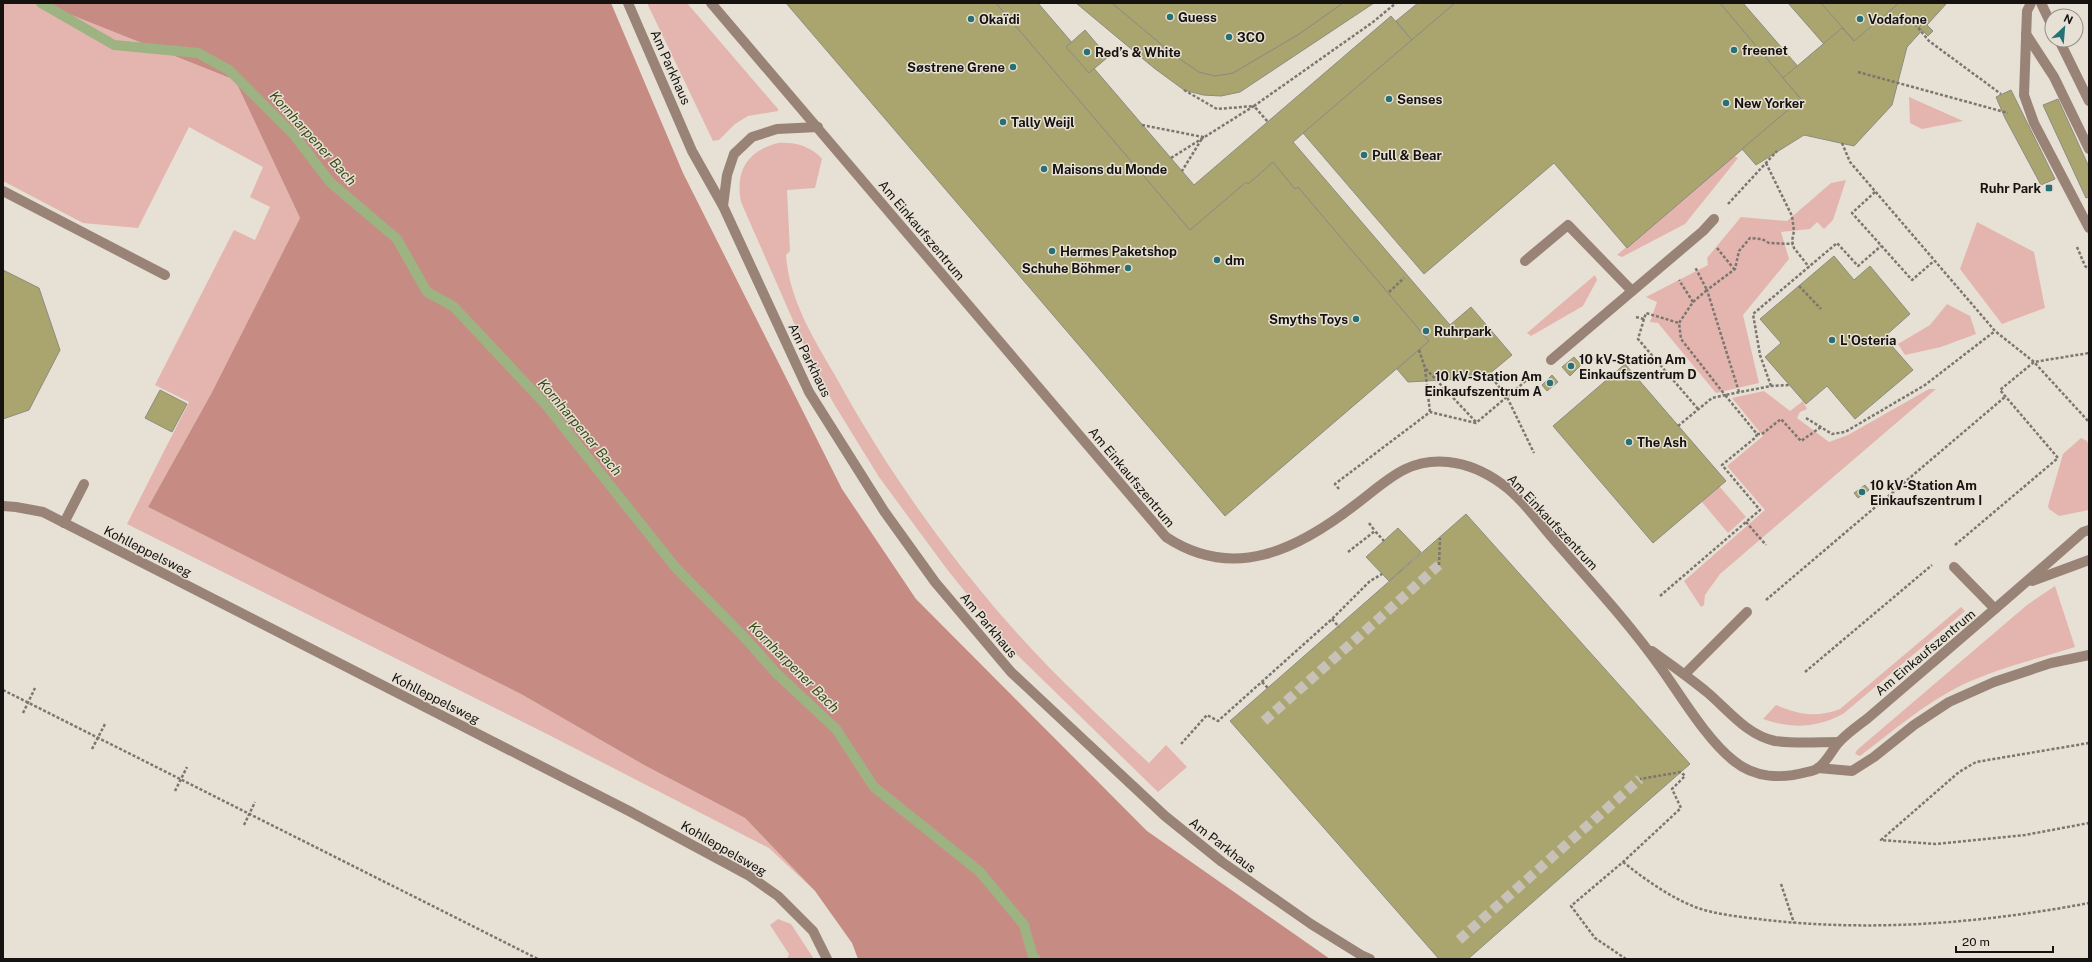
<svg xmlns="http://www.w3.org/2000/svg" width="2092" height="962" font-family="'Public Sans',sans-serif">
	<rect width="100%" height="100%" fill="#e7e0d5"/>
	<g fill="#e4b5af">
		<polygon points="3,3 41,3 235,80 300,218 211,394 148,507 521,694 644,765 745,818 815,891 769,848 547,734 127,524 189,402 155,385 234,230 255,240 270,207 250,197 263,167 189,127 138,228 83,223 3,181"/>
		<polygon points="647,3 687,3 778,109 778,111 748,116 735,124 719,140 713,141"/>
		<polygon points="1909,97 1963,121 1922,129 1910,123"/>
		<path d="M778 143C795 142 811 146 822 159L815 188 787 190 790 251 786 255C789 300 814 339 836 377 884 465 943 549 1009 624 1052 673 1101 718 1149 763L1166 745 1187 767 1158 792 1011 649 946 568 879 477 834 404 813 366 741 202C735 171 747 151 778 143Z"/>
		<polygon points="1734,156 1738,158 1685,224 1622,257 1617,255"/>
		<polygon points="1846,180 1833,220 1824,229 1817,222 1810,229 1781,232 1789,259 1743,315 1759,383 1716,393 1658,323 1650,322 1657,302 1646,297 1708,265 1707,258 1741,217 1787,221 1831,183"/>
		<polygon points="1977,222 2034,252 2045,308 2002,324 1960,269"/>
		<polygon points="1595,275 1597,280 1583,306 1531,336 1527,333"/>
		<polygon points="1947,304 1970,316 1976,334 1941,347 1905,355 1898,344 1930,325"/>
		<polygon points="1929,389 1936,389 1720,574 1705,595 1704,605 1701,607 1684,581 1765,510 1727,466 1763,436 1732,398 1764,391 1790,411 1803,401 1807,409 1800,412 1797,418 1829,442 1848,435"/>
		<polygon points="2081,438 2087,441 2089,447 2089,510 2059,516 2049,509 2048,506 2063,454"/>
		<polygon points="1719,486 1746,517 1728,533 1702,502"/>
		<path d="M2055 586 2075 647C2037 659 1998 668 1962 685 1925 703 1893 731 1860 756L1855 754 1857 750 2027 605Z"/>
		<path d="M1961 607 1965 611 1843 714C1816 728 1791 729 1763 719L1776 705C1799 715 1816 718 1840 709Z"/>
		<polygon points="778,919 791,924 814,959 787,959 789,954 770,925"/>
	</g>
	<polygon fill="#c68c84" points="41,3 611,3 683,173 842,489 916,599 1147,831 1330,959 858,959 852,943 815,891 745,818 644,765 521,694 148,507 211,394 300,218 235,80"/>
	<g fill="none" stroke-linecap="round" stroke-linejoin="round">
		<polyline stroke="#9eb382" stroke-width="10" points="41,3 114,45 198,53 229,70 294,135 330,182 397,239 427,292 453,306 546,405 676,568 746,639 776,673 836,729 874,787 980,872 1024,925 1033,957 1036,959"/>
	</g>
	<g fill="#aaa46f" stroke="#8d8c81">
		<polygon points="786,3 996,3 1190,230 1246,182 1248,184 1273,162 1295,189 1298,187 1429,341 1225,516"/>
		<polygon points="996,3 1038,3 1194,185 1391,16 1412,40 1293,142 1450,325 1471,307 1512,355 1488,375 1478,378 1408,382 1397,369 1429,341 1298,187 1295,189 1273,162 1248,184 1246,182 1190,230"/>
		<polygon points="1076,3 1112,3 1174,55 1199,72 1215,76 1233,73 1299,34 1343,3 1374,3 1240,92 1221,96 1203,95 1184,90 1154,68"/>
		<polygon points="1112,3 1343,3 1299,34 1233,73 1215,76 1199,72 1174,55"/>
		<polygon points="1418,3 1455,3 1412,40 1396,21"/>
		<polygon points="1455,3 1720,3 1801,99 1627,248 1554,163 1424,274 1303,133"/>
		<polygon points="1720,3 1743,3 1827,100 1757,161 1745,147 1801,99"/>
		<polygon points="1788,3 1825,3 1856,39 1899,3 1936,3 1850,74"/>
		<polygon points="1821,3 1905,3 1857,44"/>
		<polygon points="1899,3 1947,3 1907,47 1892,105 1854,146 1804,135 1756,165 1742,149 1801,99 1783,78 1842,28 1854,41"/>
		<polygon points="1924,22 1933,31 1928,36 1919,27"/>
		<polygon points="1085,30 1108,57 1089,73 1066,47"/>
		<polygon points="2011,90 2055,179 2041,185 2005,118 1996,97"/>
		<polygon points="2058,99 2089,167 2089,197 2086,198 2043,105"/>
		<polygon points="1834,256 1854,280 1870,266 1910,314 1884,337 1913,370 1855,419 1827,386 1806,404 1765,357 1781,343 1760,319"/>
		<polygon points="3,270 39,288 60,350 29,410 3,419"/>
		<polygon points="1574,357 1581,365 1570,376 1562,367"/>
		<polygon points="1625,364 1726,481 1653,543 1553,426"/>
		<polygon points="1552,375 1558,382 1547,391 1542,385"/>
		<polygon points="160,390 187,404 172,432 145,418"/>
		<polygon points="1865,485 1869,490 1858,498 1854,493"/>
		<polygon points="1466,514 1690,764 1468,959 1439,959 1230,721"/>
		<polygon points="1398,528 1421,552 1389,581 1366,557"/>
	</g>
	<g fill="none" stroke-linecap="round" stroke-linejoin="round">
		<g stroke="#c8c1b7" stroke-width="10" stroke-dasharray="10 5" stroke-linecap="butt">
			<polyline points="1264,721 1439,565"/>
			<polyline points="1459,940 1640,779"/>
		</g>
		<g stroke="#7b766f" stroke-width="2.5" stroke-dasharray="3 2" stroke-linecap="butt">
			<polyline points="1915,24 1929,41 2001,94"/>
			<polyline points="1858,72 2008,113"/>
			<polyline points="1184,90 1217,109 1254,106 1373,22 1396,3"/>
			<polyline points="1142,125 1203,137 1182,171"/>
			<polyline points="1842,143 1850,162 1995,331 2034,362 2089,353"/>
			<polyline points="1171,158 1254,106 1268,122"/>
			<polyline points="1766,163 1792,216 1794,231 1792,241 1794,248 1809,267"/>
			<polyline points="1875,192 1852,213 1912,280 1934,261"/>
			<polyline points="1728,204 1777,151"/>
			<polyline points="2077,247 2085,266 2089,269"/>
			<polyline points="1717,248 1734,269"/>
			<polyline points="1799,286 1821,309"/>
			<polyline points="1389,292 1404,278"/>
			<polyline points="1693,302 1707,290 1695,267"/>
			<polyline points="1636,317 1644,319 1646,313 1679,323"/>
			<polyline points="1644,319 1638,339 1698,409"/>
			<polyline points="1419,350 1425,368 1476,422"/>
			<polyline points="1425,369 1430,412"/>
			<polyline points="1489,374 1507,397 1534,453"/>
			<polyline points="1771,386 1760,355 1753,314 1837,243 1858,266 1881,246"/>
			<polyline points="1739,392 1707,290 1735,269 1739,251 1750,238 1762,239 1769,243 1793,244"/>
			<polyline points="1806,418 1832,434 1845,432 1925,385 1995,331"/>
			<polyline points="1678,426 1712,398 1725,395 1681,339 1679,323 1693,302 1679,280"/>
			<polyline points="1757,434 1762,434 1781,419 1801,441 1821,427"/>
			<polyline points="1339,489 1335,484 1430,412 1476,423 1535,373"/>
			<polyline points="1746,522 1766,545"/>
			<polyline points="1369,523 1375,531"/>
			<polyline points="1955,545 2058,458 2000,390 2034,362 2089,422"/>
			<polyline points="1348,552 1375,531 1384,541"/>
			<polyline points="1439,565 1440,538"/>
			<polyline points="1660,596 1760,510 1722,465 1756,437 1757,434 1725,395 1771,386 1789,385"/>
			<polyline points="1766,600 2006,396"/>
			<polyline points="1332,619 1339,627"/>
			<polyline points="1805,672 1932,565"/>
			<polyline points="1262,682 1269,689"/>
			<polyline points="3,690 538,959"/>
			<polyline points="23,713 35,688"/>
			<polyline points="2089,743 1976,762 1959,772 1881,840 1935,844 2025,835 2089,823"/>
			<polyline points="1181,744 1207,715 1218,721 1332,619 1370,581 1382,574"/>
			<polyline points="92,749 105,724"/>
			<polyline points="175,791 187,767"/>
			<polyline points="244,825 255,802"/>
			<path d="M1623 862C1646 880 1668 896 1695 907 1717 915 1743 917 1766 920 1873 932 1984 923 2089 903"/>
			<polyline points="1781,884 1794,923"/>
			<polyline points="1626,959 1595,938 1571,906 1623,862 1681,808 1672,789 1685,776 1681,772 1640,779"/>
		</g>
		<g stroke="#998376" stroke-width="10">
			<polyline points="628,3 692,151 723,206 809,392 884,511 935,582 1011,672 1165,816 1222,862 1311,924 1361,955 1370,959"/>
			<path d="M711 3 1166 537C1234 582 1298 549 1355 505 1386 482 1406 458 1448 462 1468 464 1487 473 1502 484 1521 497 1539 523 1555 541 1591 582 1629 623 1661 668 1681 696 1707 740 1734 761 1755 778 1782 779 1807 772 1810 771 1815 771 1818 768 1827 762 1833 748 1840 741 1849 732 1859 725 1868 718 1940 656 2012 595 2083 532L2089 530"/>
			<polyline points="2031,3 2027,11 2024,95 2034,123 2089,228"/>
			<polyline points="2041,3 2052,26"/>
			<polyline points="2026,34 2054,77 2089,149"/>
			<polyline points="2059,40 2089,101"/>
			<polyline points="3,191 165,275"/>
			<polyline points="723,206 727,175 734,154 752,137 777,129 818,127"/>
			<polyline points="1525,261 1568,225 1632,291"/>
			<polyline points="1551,360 1703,231 1714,219"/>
			<polyline points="3,506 16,507 43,512 629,811 748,875 778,896 813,931 827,959"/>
			<polyline points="64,523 84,484"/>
			<polyline points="1954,567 1995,609"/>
			<polyline points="2032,581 2089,560"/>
			<path d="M1652 651C1671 665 1690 678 1708 693 1729 711 1747 735 1775 741 1796 744 1818 742 1839 742"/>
			<polyline points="1685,674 1747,612"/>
			<polyline points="1818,768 1852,771 1874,757 1914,725 1949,702 1994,682 2051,663 2089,655"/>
		</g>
	</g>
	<g fill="#267175" stroke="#e7e0d5" stroke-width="1.5">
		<circle cx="1170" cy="17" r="4"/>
		<circle cx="971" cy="19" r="4"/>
		<circle cx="1860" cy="19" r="4"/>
		<circle cx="1229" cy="37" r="4"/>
		<circle cx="1734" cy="50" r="4"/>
		<circle cx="1087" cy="52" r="4"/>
		<circle cx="1013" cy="67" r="4"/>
		<circle cx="1389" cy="99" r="4"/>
		<circle cx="1726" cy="103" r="4"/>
		<circle cx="1003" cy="122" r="4"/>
		<circle cx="1364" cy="155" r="4"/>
		<circle cx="1044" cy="169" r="4"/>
		<rect x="2045" y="184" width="8" height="8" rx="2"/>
		<circle cx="1052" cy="251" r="4"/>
		<circle cx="1217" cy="260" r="4"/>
		<circle cx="1128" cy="268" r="4"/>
		<circle cx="1356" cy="319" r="4"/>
		<circle cx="1426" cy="331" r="4"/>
		<circle cx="1832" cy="340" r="4"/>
		<circle cx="1571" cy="366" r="4"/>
		<circle cx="1550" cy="383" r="4"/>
		<circle cx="1629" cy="442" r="4"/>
		<circle cx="1862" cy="492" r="4"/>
	</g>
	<g text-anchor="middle" stroke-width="3" stroke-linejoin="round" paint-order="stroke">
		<g font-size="13" font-weight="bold" fill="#15120f" stroke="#e7e0d5" text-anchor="start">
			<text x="1178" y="22">Guess</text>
			<text x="979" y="24">Okaïdi</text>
			<text x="1868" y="24">Vodafone</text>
			<text x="1237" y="42">3CO</text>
			<text x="1742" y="55">freenet</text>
			<text x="1095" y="57">Red’s &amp; White</text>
			<text x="1005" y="72" text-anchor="end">Søstrene Grene</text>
			<text x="1397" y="104">Senses</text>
			<text x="1734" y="108">New Yorker</text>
			<text x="1011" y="127">Tally Weijl</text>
			<text x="1372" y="160">Pull &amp; Bear</text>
			<text x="1052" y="174">Maisons du Monde</text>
			<text x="2041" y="193" text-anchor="end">Ruhr Park</text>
			<text x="1060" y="256">Hermes Paketshop</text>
			<text x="1225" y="265">dm</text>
			<text x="1120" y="273" text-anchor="end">Schuhe Böhmer</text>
			<text x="1348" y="324" text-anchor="end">Smyths Toys</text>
			<text x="1434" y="336">Ruhrpark</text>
			<text x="1840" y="345">L'Osteria</text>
			<text x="1579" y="364">10 kV-Station Am<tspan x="1579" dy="15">Einkaufszentrum D</tspan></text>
			<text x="1542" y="381" text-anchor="end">10 kV-Station Am<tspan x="1542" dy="15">Einkaufszentrum A</tspan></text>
			<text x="1637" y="447">The Ash</text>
			<text x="1870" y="490">10 kV-Station Am<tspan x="1870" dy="15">Einkaufszentrum I</tspan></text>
		</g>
		<g font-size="13" fill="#15120f" stroke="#e7e0d5">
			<text transform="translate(671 67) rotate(66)" y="5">Am Parkhaus</text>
			<text transform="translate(922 230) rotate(50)" y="5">Am Einkaufszentrum</text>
			<text transform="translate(810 360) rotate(64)" y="5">Am Parkhaus</text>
			<text transform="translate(1132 477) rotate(50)" y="5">Am Einkaufszentrum</text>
			<text transform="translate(1553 522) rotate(47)" y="5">Am Einkaufszentrum</text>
			<text transform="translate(148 551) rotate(27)" y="5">Kohlleppelsweg</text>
			<text transform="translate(989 625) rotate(50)" y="5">Am Parkhaus</text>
			<text transform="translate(1925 652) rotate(-40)" y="5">Am Einkaufszentrum</text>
			<text transform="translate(436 698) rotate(27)" y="5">Kohlleppelsweg</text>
			<text transform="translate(1223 845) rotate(38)" y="5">Am Parkhaus</text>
			<text transform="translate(724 848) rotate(30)" y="5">Kohlleppelsweg</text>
		</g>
		<g font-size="14" font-style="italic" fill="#384b15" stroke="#e7e0d5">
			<text transform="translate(313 138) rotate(48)" y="5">Kornharpener Bach</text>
			<text transform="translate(580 427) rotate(50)" y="5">Kornharpener Bach</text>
			<text transform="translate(794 667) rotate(45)" y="5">Kornharpener Bach</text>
		</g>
	</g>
	<rect width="2092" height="962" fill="none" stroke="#15120f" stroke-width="8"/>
	<g transform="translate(2064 28) rotate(26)"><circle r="19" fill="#e7e0d5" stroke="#938e86"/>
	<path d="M0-3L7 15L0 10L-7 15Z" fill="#267175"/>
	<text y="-6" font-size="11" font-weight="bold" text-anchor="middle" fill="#15120f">N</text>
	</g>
	<path d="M1956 946v6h97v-6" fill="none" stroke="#15120f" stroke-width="2"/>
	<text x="1962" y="946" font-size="12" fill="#15120f" stroke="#e7e0d5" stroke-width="3" paint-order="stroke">20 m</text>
</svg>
